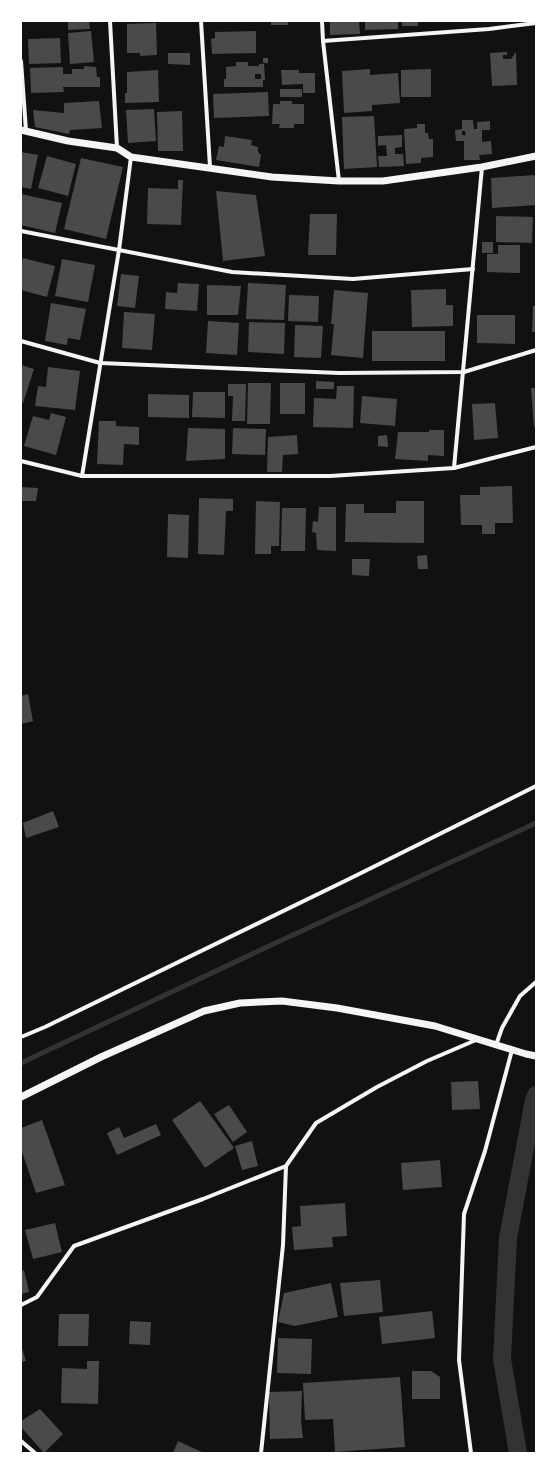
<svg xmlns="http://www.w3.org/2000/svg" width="557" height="1474" font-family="'IBM Plex Sans',sans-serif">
	<rect width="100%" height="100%" fill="#111"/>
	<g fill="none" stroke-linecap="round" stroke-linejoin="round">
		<polyline stroke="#333" stroke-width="5" points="21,1063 269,946 536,823"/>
		<polyline stroke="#333" stroke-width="18" points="518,1453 502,1359 508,1238 534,1100 536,1095"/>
	</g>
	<g fill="#4a4a4a" fill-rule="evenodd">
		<polygon points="68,21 89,21 90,29 68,30"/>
		<rect x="271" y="21" width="17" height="4"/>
		<polygon points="330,21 359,21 360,34 330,35"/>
		<polygon points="365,21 398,21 398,29 365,30"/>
		<rect x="402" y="21" width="16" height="5"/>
		<polygon points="156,23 157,55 140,56 140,53 127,53 127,24"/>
		<polygon points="91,31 94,62 70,64 68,33"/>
		<polygon points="256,31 256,53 212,54 211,39 215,38 215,32"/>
		<polygon points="60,38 61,63 29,64 28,39"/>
		<polygon points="507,52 507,55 503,55 503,59 511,59 516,52 517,85 492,86 490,53"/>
		<polygon points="168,53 190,53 190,65 168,64"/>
		<rect x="263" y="58" width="5" height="5"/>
		<path d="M236 62H248V66H259V64H264L265 80H263V87H224V79H226V67L236 66ZM255 74H261V79H255Z"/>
		<polygon points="84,66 96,67 97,77 100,77 100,87 63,87 64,92 31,93 30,68 63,67 63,74 72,74 72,69 84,69"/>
		<polygon points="370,69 370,75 398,73 400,103 372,105 372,111 344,113 342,71"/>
		<polygon points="431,69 431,97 401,97 401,70"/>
		<polygon points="158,70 159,102 125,103 125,93 127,93 127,72"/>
		<polygon points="281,70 299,70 299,73 315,73 315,93 303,93 303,84 282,85"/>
		<rect x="280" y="89" width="22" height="8"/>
		<polygon points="268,92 269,116 214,118 213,94"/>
		<polygon points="99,101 102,128 70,130 69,134 35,127 33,110 64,113 64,103"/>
		<polygon points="280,101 292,101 292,104 304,104 304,124 294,124 294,128 279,128 280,124 272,124 273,104 280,104"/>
		<polygon points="154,109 156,141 128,143 126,110"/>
		<polygon points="182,111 183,151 158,151 157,112"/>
		<polygon points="374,116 377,167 344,169 342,117"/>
		<polygon points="462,120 473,120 474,129 477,129 477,122 490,121 490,130 482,130 482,142 491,141 492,154 479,155 480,160 464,160 464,141 456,141 455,130 462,129 462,135 466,135 465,131 462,131"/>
		<polygon points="417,124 425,124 425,133 428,133 429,139 433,139 433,157 421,158 421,163 406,164 404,129 417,128"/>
		<polygon points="402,135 402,147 395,148 395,154 403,154 404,166 379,167 378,156 387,156 386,145 378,146 378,136"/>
		<polygon points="225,136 252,140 251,145 258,147 258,152 261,155 259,167 216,160 219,146 224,147"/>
		<polygon points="21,152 38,155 31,189 21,187"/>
		<polygon points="47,156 76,164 68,196 38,188"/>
		<polygon points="81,158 123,167 106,239 64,229"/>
		<polygon points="536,175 536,205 492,208 491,178"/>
		<polygon points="178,180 183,180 181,225 147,224 148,188 178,189"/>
		<polygon points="216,191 256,195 265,256 223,261"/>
		<polygon points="21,194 62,203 55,233 21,225"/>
		<polygon points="310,214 337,214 336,255 308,255"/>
		<polygon points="496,216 533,217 532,243 496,242"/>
		<rect x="482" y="242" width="11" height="11"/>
		<polygon points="498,245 520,245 520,273 487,272 487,254 498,254"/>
		<polygon points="23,258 55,266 47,297 21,290 21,265"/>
		<polygon points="62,259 95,265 88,302 55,296"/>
		<polygon points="121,274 139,276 135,308 117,306"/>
		<polygon points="178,283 199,284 197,311 165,309 166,292 177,293"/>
		<polygon points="248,283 286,285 284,320 246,319"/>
		<polygon points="207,285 241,286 238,315 207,315"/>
		<polygon points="446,289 446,305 453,305 453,326 412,327 411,290"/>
		<polygon points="334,290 368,293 363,358 331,355 334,324 331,324"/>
		<polygon points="289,295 319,296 318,322 288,321"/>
		<polygon points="51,303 86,309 80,340 68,338 67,345 45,341"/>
		<polygon points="533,306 536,306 536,332 532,332"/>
		<polygon points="124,312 155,314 152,350 122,348"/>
		<polygon points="477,315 515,315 515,344 477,343"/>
		<polygon points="208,321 239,323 237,355 206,353"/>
		<polygon points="249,322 285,323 284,354 248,352"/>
		<polygon points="295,325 323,326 321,358 294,357"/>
		<rect x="372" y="331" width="73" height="30"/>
		<polygon points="21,365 34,369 23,403 21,403"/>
		<polygon points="48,367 80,371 75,410 35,406 38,386 46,387"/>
		<polygon points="316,381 334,382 334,389 316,389"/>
		<polygon points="248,383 271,383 270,424 247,424"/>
		<rect x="280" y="383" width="25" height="31"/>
		<polygon points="228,384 246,384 245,421 232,421 233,396 228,396"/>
		<polygon points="337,386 354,386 353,428 313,427 314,398 336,399"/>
		<polygon points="531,388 536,388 536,427 534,427"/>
		<polygon points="193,392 225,392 225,418 192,417"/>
		<polygon points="148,394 189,395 189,418 148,417"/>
		<polygon points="362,396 397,399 395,426 360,423"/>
		<polygon points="495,403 498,438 474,440 472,404"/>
		<polygon points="51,413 66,417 56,455 24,446 33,416 49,420"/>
		<polygon points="99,421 116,421 116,426 139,427 139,445 124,444 123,465 97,464"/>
		<polygon points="188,428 225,429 225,459 186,461"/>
		<polygon points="233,428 266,429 265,455 232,454"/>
		<polygon points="429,430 444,430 444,456 428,455 428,461 395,459 398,432 429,432"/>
		<polygon points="297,435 298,454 283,455 282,472 267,472 268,437"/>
		<polygon points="387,435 388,447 378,446 378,436"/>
		<polygon points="512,486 513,523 495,523 495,534 482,534 482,525 461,525 460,495 480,495 480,487"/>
		<polygon points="21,487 38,488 36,501 21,501"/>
		<polygon points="199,498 233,499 233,511 226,511 224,555 198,554"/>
		<polygon points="256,501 280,502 279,546 271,546 271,554 255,554"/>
		<polygon points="396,501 424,501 424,543 345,542 346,504 364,504 364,513 396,513"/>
		<polygon points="319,507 336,507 336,551 317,550 316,533 312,532 313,521 318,522"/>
		<polygon points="282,508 306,508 305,551 281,551"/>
		<polygon points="168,514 189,515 188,558 167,557"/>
		<polygon points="427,555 428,569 418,569 417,556"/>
		<polygon points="352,559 370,559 369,576 352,575"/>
		<polygon points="28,694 33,721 21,724 21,696"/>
		<polygon points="53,811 59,827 26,838 23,823"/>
		<polygon points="478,1081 480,1109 452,1110 451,1082"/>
		<polygon points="200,1101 234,1148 205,1168 172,1120"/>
		<polygon points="229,1105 247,1132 233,1142 214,1114"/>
		<polygon points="42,1120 65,1185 36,1193 21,1149 21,1128"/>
		<polygon points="156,1124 161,1135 117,1155 107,1133 119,1127 124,1138"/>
		<polygon points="252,1141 258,1166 242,1170 235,1146"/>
		<polygon points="440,1160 442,1187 403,1190 401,1163"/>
		<polygon points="345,1203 347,1236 332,1237 333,1247 294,1250 292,1227 301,1226 300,1206"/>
		<polygon points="55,1223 62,1252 33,1259 25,1230"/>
		<polygon points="24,1270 29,1292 21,1294 21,1271"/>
		<polygon points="380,1280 383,1312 344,1316 340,1283"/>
		<polygon points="331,1283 338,1317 295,1326 278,1322 284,1293"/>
		<polygon points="432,1311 435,1338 382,1344 379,1317"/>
		<polygon points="59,1314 89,1314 88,1346 58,1346"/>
		<polygon points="130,1321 151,1322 150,1345 129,1344"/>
		<polygon points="278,1338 312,1339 311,1374 277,1373"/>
		<polygon points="21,1345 26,1361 21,1362"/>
		<polygon points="87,1361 99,1361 98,1404 61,1403 62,1368 87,1369"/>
		<polygon points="412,1371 431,1371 440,1377 440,1399 412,1399"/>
		<polygon points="400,1377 405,1447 335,1452 333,1419 305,1420 303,1383"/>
		<polygon points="302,1391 301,1420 303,1438 270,1439 269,1392"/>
		<polygon points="40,1409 63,1434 44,1453 21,1427 21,1421"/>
		<polygon points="178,1441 204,1453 173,1453"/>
	</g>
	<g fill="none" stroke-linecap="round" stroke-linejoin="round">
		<g stroke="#f5f5f5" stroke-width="4">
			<polyline points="110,21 117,148"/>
			<polyline points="201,21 210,167"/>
			<polyline points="322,21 323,41 339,181"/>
			<polyline points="323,41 489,29 536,23"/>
			<polyline points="21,61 26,131"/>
			<polyline points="21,231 232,272 353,279 473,269"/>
			<polyline points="21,341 100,363 339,373 464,372 536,350"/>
			<polyline points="21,461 82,476 330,476 454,468 482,167"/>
			<polyline points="454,468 536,447"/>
			<polyline points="82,476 119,250 131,157"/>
			<polyline points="21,1037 45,1027 349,879 536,786"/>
			<polyline points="496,1045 502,1028 520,996 536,982"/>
			<polyline points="21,1305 37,1297 74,1246 203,1199 286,1166"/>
			<polyline points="21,1441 35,1453"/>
			<polyline points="261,1453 283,1245 286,1166 316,1123 377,1087 427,1061 476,1040"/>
			<polyline points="471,1453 459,1360 464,1214 485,1151 512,1050"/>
		</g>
		<g stroke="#f5f5f5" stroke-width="7">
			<polyline points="21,130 68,141 117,148 131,157 272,177 339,181 383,181 482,167 536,156"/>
			<polyline points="21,1097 101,1057 204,1011 240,1003 282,1001 337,1008 435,1026 526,1054 536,1056"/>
		</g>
	</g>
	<rect width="557" height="1474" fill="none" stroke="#ffffff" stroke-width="44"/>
</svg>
